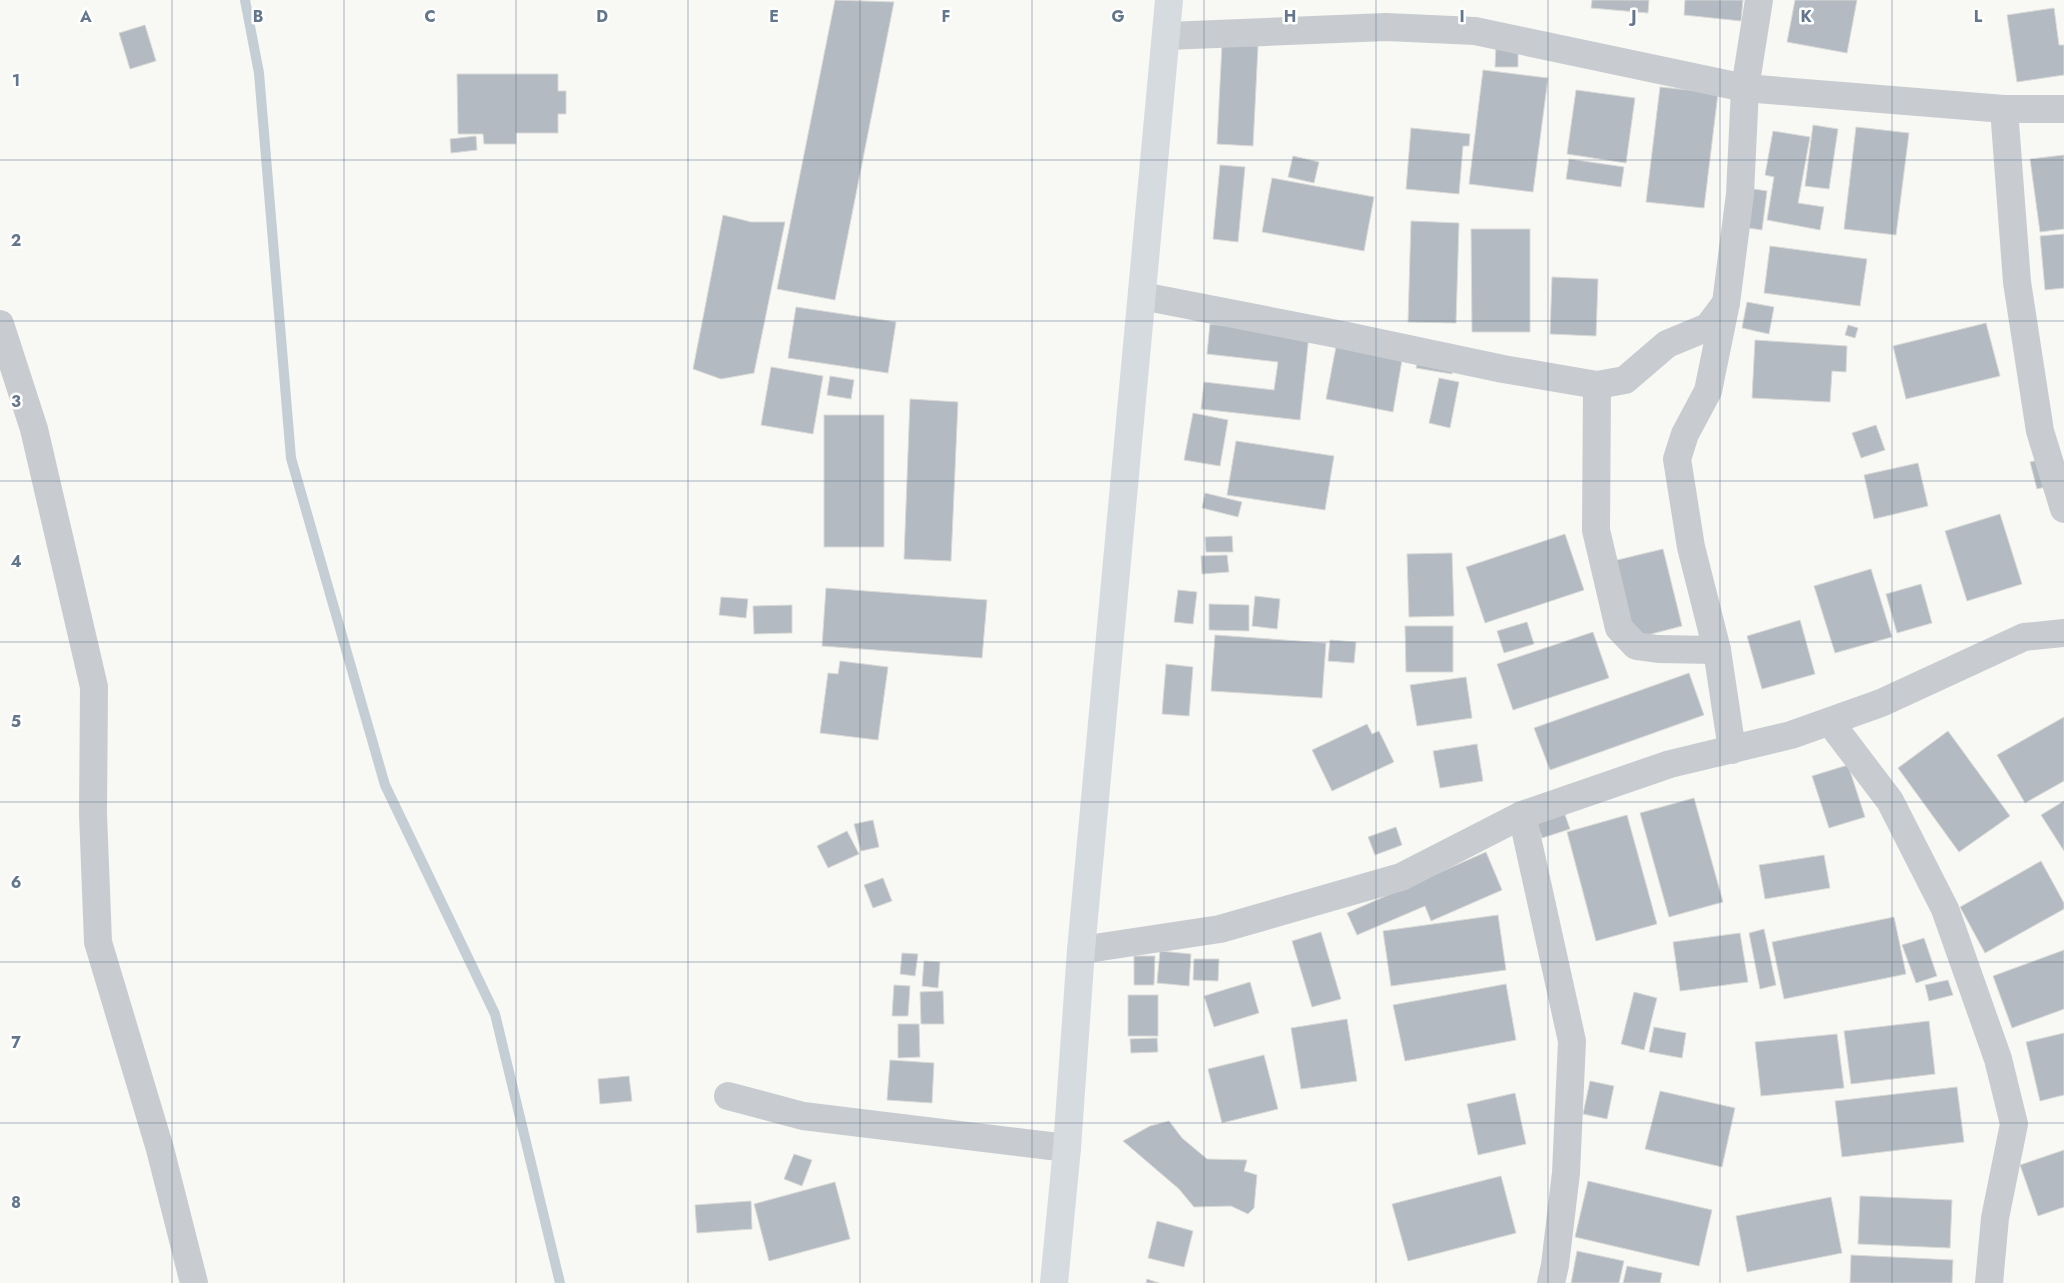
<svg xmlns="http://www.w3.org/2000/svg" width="2064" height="1283" font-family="Jost,sans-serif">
	<rect width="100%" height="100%" fill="#f8f8f5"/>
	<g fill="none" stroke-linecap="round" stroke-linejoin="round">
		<polyline stroke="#c4ced4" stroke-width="10" points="245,0 259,73 291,458 385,785 495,1014 560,1283"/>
	</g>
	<g fill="#b3bac1" stroke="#dadad8">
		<polygon points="835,0 894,2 835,300 777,289"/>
		<polygon points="1592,0 1649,0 1648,13 1591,8"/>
		<polygon points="1685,0 1743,0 1741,21 1684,15"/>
		<polygon points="1795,0 1857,0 1847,53 1787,42"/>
		<polygon points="2054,8 2059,45 2064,45 2064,75 2017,82 2007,15"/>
		<polygon points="145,25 156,61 130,69 119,33"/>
		<polygon points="1222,44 1258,46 1253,146 1217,144"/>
		<polygon points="1496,45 1518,45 1518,67 1495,67"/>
		<polygon points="1483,70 1548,78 1533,192 1469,184"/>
		<polygon points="457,74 558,74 558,91 566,91 566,114 558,114 558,133 516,133 516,144 484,144 483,134 458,134"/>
		<polygon points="1660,87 1718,93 1704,208 1646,202"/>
		<polygon points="1576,90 1635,98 1626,163 1567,154"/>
		<polygon points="1813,125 1838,129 1829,189 1805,186"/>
		<polygon points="1856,127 1909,133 1896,235 1844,229"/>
		<polygon points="1411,128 1470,134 1469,146 1463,146 1459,194 1406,189"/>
		<polygon points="1773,131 1810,137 1798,203 1824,207 1820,230 1767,220 1774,177 1765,175"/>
		<polygon points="476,136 477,150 451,153 450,139"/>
		<polygon points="2064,155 2064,229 2040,232 2030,159"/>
		<polygon points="1293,156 1319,162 1314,183 1288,177"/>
		<polygon points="1569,159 1624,167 1621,187 1566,179"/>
		<polygon points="1220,165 1245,167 1238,242 1213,239"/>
		<polygon points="1272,178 1374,197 1364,251 1262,232"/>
		<polygon points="1747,188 1767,191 1762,230 1742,227"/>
		<polygon points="723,215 751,222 785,222 754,373 721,379 693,369"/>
		<polygon points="1411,221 1459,223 1456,323 1408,322"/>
		<polygon points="1471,229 1530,229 1530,332 1472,332"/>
		<polygon points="2064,234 2064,288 2045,290 2040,236"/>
		<polygon points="1770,246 1867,259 1860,306 1764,293"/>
		<polygon points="1552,277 1598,279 1596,336 1550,334"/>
		<polygon points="1747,302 1774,307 1769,334 1742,328"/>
		<polygon points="796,307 896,322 888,373 788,358"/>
		<polygon points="1986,323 2000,376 1906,399 1893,346"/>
		<polygon points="1210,324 1309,335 1300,420 1201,409 1204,382 1274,390 1278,362 1207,354"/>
		<polygon points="1848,325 1858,328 1855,338 1845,335"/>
		<polygon points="1755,340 1847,346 1846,372 1832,371 1830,402 1752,398"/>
		<polygon points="1336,347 1402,360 1393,412 1326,399"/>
		<polygon points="1419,354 1454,360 1452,374 1416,368"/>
		<polygon points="771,367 823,376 813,434 761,425"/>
		<polygon points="830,376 854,380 851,399 827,395"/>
		<polygon points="1439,378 1459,382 1450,428 1429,423"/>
		<polygon points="910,399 958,402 951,561 904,559"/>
		<polygon points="1193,413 1228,420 1220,466 1184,460"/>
		<rect x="824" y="415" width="60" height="132"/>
		<polygon points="1876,425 1885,450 1861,458 1852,433"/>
		<polygon points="1236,441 1334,456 1325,510 1227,495"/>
		<polygon points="2045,458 2053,485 2037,489 2030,462"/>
		<polygon points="1918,463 1928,506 1874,519 1864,475"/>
		<polygon points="1205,493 1242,502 1238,517 1202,508"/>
		<polygon points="2000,514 2022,584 1967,601 1945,531"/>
		<polygon points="1565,534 1584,590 1485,623 1466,567"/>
		<polygon points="1232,536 1233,552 1206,552 1205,537"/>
		<polygon points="1663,549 1682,626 1632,639 1613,561"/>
		<polygon points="1452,553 1454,616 1409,617 1407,554"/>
		<polygon points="1227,555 1229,572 1202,574 1201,556"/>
		<polygon points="1871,569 1892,637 1835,653 1814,586"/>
		<polygon points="1921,584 1932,623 1897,633 1886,594"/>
		<polygon points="826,588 987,600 982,658 822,646"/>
		<polygon points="1178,590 1197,592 1193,624 1174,622"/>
		<polygon points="1255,596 1280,599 1277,629 1252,626"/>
		<polygon points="721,597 748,599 746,618 719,615"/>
		<polygon points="1209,604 1249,605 1249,631 1209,630"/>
		<polygon points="792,605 792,633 754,634 753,606"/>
		<polygon points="1800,620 1815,674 1762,689 1747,636"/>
		<polygon points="1527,622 1534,644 1504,653 1497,631"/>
		<polygon points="1405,626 1453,626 1453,672 1406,672"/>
		<polygon points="1593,632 1609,678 1513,710 1497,664"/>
		<polygon points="1215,635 1326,643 1322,698 1211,691"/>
		<polygon points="1330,640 1356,642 1354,663 1328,661"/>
		<polygon points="840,661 888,667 878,740 820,733 828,673 838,674"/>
		<polygon points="1166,664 1193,667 1189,716 1162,714"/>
		<polygon points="1689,673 1704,715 1550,770 1534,728"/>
		<polygon points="1466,677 1472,718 1417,726 1410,685"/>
		<polygon points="2064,717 2064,781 2025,803 1997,755"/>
		<polygon points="1367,724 1372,734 1379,731 1394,762 1332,791 1312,750"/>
		<polygon points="1948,731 2010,816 1959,852 1898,768"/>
		<polygon points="1477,744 1483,781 1440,788 1433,751"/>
		<polygon points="1848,765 1865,817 1829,828 1812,776"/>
		<polygon points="1694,798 1723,902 1669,917 1640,813"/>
		<polygon points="2064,801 2064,851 2041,815"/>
		<polygon points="1564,812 1570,829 1542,838 1536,821"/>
		<polygon points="1627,815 1657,924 1596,941 1567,832"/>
		<polygon points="873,820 879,847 861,851 854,824"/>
		<polygon points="1396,827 1402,845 1375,855 1368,837"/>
		<polygon points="847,831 859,854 828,868 817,846"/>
		<polygon points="1486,852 1502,890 1431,921 1425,906 1357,935 1347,913"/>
		<polygon points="1824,855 1830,888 1765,899 1759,865"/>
		<polygon points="2041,861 2064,903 2064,909 1985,953 1960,907"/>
		<polygon points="883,878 892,901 873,908 864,885"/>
		<polygon points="1498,915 1506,970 1391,986 1383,931"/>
		<polygon points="1894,917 1906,974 1784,999 1772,942"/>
		<polygon points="1764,929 1776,985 1760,989 1749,933"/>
		<polygon points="1321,932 1341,999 1312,1007 1292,941"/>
		<polygon points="1740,933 1748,982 1680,991 1673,942"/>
		<polygon points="1924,938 1937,976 1916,983 1902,945"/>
		<polygon points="2064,950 2064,1009 2012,1028 1993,976"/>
		<polygon points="1160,951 1191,954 1189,986 1157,983"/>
		<polygon points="902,953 918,954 915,976 900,974"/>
		<polygon points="1134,956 1155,956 1154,985 1134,985"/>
		<polygon points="1194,959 1219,959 1218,981 1193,980"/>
		<polygon points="924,961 940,962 938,988 922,986"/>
		<polygon points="1948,980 1953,995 1929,1001 1925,985"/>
		<polygon points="1250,982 1259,1013 1214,1027 1204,996"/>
		<polygon points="1506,984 1516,1040 1405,1061 1393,1005"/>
		<polygon points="894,985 910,986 908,1016 892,1016"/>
		<polygon points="943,991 944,1024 921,1024 920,992"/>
		<polygon points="1634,992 1657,998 1644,1050 1621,1044"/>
		<rect x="1128" y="995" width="30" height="41"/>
		<polygon points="1347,1019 1357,1081 1301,1089 1291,1028"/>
		<polygon points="1929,1021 1935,1074 1851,1084 1844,1031"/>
		<polygon points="898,1024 919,1024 920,1057 898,1058"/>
		<polygon points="1654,1027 1686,1033 1682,1058 1649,1052"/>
		<polygon points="2064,1033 2064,1095 2040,1101 2026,1042"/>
		<polygon points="1837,1034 1844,1088 1761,1096 1755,1042"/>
		<polygon points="1157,1038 1158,1052 1131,1053 1130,1039"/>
		<polygon points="1264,1055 1278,1109 1222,1123 1208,1069"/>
		<polygon points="890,1060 934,1063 932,1103 887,1100"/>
		<polygon points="629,1076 632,1101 600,1104 598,1079"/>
		<polygon points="1590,1081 1614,1086 1607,1119 1583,1114"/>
		<polygon points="1957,1087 1964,1142 1842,1157 1835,1101"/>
		<polygon points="1660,1091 1735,1108 1722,1167 1645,1149"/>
		<polygon points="1515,1093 1526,1144 1478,1155 1467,1104"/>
		<polygon points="1169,1121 1182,1138 1207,1159 1247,1160 1244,1171 1257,1175 1254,1208 1248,1214 1231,1206 1194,1207 1179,1189 1123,1141 1150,1126"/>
		<polygon points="2064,1150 2064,1207 2038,1216 2020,1165"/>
		<polygon points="794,1154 812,1160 802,1186 784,1179"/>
		<polygon points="1501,1176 1516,1233 1408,1261 1392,1204"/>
		<polygon points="1588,1181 1712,1210 1699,1266 1575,1237"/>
		<polygon points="835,1182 850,1239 769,1261 754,1204"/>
		<polygon points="1860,1196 1952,1200 1950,1248 1858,1244"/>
		<polygon points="1831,1197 1842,1253 1747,1272 1736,1216"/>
		<polygon points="751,1201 752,1229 697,1233 695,1205"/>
		<polygon points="1157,1221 1193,1231 1184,1267 1148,1258"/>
		<polygon points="1577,1251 1624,1261 1619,1283 1571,1283"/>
		<polygon points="1851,1255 1953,1260 1952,1283 1850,1283"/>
		<polygon points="1627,1266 1662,1273 1660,1283 1623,1283"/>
		<polygon points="1147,1279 1159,1283 1146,1283"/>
	</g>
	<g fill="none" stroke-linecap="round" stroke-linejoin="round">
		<g stroke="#c8ccd0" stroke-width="28">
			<polyline points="1167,36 1386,27 1475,31 1745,88 2004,109 2064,109"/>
			<polyline points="2004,109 2017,282 2040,431 2064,509"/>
			<polyline points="1142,296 1347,336 1503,369 1597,385 1625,380 1667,344 1708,327 1726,303"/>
			<polyline points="0,324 34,429 94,687 93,814 98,942 160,1149 194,1283"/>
			<polyline points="1597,385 1596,530 1619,628 1636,646 1658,649 1717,650"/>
			<polyline points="1830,722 1890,801 1945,909 1998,1059 2014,1124 1995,1218 1989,1283"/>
			<polyline points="1732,750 1717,650 1691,547 1677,459 1685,434 1708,391 1726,303 1740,194 1745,88 1759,0"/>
			<polyline points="1522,815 1572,1041 1566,1173 1555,1265 1551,1283"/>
			<polyline points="1081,950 1220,929 1401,877 1522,815 1670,764 1791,735 1881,703 2024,637 2064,633"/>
			<polyline points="728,1096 803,1116 1067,1148"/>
		</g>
		<polyline stroke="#d6dbe0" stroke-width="28" points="1054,1283 1067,1148 1081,950 1169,0"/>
	</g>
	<path fill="none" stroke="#64768a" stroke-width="1" stroke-opacity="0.55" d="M172 0V1283M344 0V1283M516 0V1283M688 0V1283M860 0V1283M1032 0V1283M1204 0V1283M1376 0V1283M1548 0V1283M1720 0V1283M1892 0V1283M0 160H2064M0 321H2064M0 481H2064M0 642H2064M0 802H2064M0 962H2064M0 1123H2064"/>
	<g font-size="16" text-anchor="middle" font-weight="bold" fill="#64768a" stroke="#fff" stroke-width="5" stroke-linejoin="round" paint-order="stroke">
		<text x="86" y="22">A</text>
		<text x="258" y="22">B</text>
		<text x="430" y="22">C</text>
		<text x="602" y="22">D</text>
		<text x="774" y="22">E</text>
		<text x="946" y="22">F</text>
		<text x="1118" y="22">G</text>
		<text x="1290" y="22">H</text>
		<text x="1462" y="22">I</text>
		<text x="1634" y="22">J</text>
		<text x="1806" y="22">K</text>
		<text x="1978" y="22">L</text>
		<text x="16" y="86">1</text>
		<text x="16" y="246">2</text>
		<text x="16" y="407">3</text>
		<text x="16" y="567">4</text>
		<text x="16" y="727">5</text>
		<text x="16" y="888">6</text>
		<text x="16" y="1048">7</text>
		<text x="16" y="1208">8</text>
	</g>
</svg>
